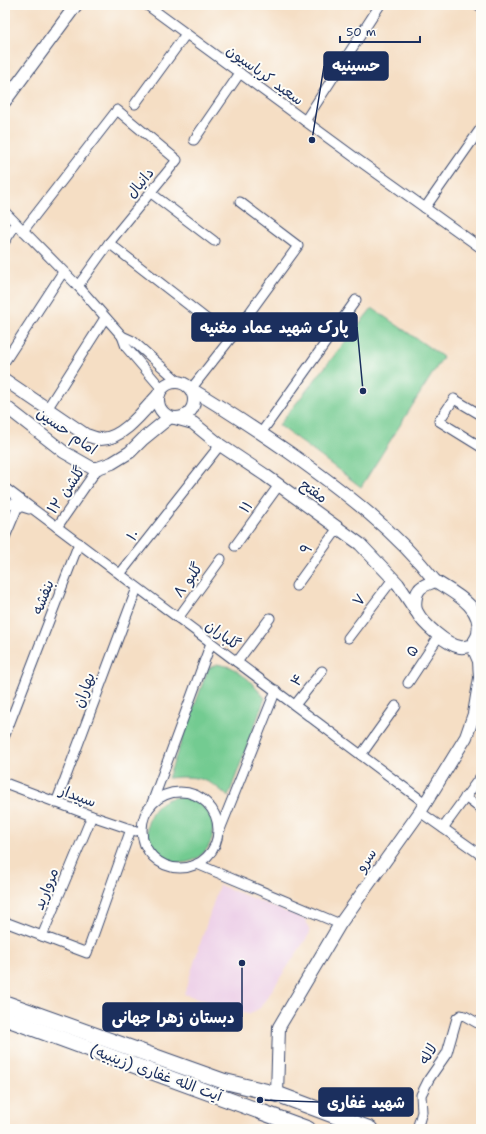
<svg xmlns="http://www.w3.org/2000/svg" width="486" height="1134" font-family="'Shantell Sans','Playpen Sans Arabic',sans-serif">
	<rect width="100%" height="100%" fill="#fdfcf7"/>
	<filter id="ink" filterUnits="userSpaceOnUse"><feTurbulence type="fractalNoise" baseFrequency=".025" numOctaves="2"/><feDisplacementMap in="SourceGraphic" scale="8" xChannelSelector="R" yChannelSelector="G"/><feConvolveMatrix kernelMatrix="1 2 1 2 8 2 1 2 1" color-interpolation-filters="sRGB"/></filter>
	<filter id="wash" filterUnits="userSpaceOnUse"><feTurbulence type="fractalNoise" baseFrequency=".012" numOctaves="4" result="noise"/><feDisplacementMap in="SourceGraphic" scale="16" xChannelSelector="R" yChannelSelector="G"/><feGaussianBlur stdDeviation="0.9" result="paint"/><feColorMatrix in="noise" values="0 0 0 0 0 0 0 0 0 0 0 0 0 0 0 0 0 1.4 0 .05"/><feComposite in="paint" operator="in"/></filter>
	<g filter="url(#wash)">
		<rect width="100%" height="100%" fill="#f5dec4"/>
		<polygon fill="#edd0e8" points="219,885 306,920 310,933 260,1008 249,1014 184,994"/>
		<g fill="#73cb91" stroke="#477d78">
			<polygon points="372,308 443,357 361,487 279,425"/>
			<path d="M217 664 231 667 248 679 265 698 228 797C210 778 194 775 168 778L208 669Z"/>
			<circle cx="180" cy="830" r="33"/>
		</g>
	</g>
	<g filter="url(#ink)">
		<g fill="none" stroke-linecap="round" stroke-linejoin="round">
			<g stroke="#3c496d" stroke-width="11">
				<g id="minor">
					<polyline points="147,5 361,162 481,248"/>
					<polyline points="478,5 481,7"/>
					<polyline points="135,104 186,34"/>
					<polyline points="305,121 380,5"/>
					<polyline points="194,140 240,73"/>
					<polyline points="151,193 214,241"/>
					<polyline points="425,208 481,128"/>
					<polyline points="5,212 78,286 122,336 133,341 179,382"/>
					<polyline points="23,231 117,110 177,160 109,243 78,286"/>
					<polyline points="5,241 16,224"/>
					<polyline points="109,243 231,338 191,389"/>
					<polyline points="122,336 126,347 162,389"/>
					<polyline points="231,338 298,246 240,202"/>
					<polyline points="5,361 63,272"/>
					<polyline points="47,409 105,318"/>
					<polyline points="481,415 454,399 439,421 481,447"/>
					<polyline points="261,433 356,300"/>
					<polyline points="5,488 425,803"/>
					<polyline points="5,503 13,504 29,509"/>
					<polyline points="171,507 220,445"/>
					<polyline points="57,527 98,468"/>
					<polyline points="5,537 18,506"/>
					<polyline points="235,546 279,485"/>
					<polyline points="120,574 168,513"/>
					<polyline points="296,586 338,528"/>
					<polyline points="178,618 221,559"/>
					<polyline points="348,638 393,579"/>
					<polyline points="237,662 270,618"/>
					<polyline points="408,683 439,636"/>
					<polyline points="295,705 322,671"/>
					<polyline points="5,735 79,543"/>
					<polyline points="361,755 396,706"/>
					<polyline points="5,783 92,816 136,831"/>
					<circle cx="180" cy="830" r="38"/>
					<polyline points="465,797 481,809"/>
					<polyline points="56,803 137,588"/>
					<polyline points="152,803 211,643"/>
					<polyline points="420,812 481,855"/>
					<polyline points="443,828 481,776"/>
					<polyline points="219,832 276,690"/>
					<polyline points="197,864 340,924"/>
					<polyline points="5,922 42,936 92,816"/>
					<polyline points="42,936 87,953 131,829"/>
					<polyline points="417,1129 422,1112 421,1095 429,1079 447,1053 457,1018 461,1015 465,1016 481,1025"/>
				</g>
			</g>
			<g stroke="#3c496d" stroke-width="14">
				<g id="tertiary">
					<polyline points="5,101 76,5"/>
					<path d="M5 380 86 435C90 436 96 439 101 439 123 439 145 409 159 394"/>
					<circle cx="176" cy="400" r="18"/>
					<path d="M191 389C225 409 258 431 290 453 342 490 396 531 435 581"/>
					<polyline points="5,406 64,452 92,468 98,468 112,463 130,452 143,439 170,417"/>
					<polyline points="175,418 193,423 220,445 265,475 360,544 398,584 416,611"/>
					<path d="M435 581C454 593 484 607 478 634 477 638 474 642 472 645 468 646 464 648 460 647 447 645 422 623 417 612 414 607 415 595 419 590 422 585 429 584 435 581Z"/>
					<polyline points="277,1094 279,1027 340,924 420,812 466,737 474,714 480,678 479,661 472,645"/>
				</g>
			</g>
			<g stroke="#3c496d" stroke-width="17">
				<g id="primary">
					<polyline points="5,1003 223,1081 277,1094 370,1129"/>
					<polyline points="5,1018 308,1129"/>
				</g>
			</g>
			<use href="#minor" stroke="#fff" stroke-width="9"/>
			<use href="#tertiary" stroke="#fff" stroke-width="12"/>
			<use href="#primary" stroke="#fff" stroke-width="15"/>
		</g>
	</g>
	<g text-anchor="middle" stroke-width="4" stroke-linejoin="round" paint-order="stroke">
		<g font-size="15" fill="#1b2f5e" stroke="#fdfcf7">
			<text transform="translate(265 75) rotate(36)" y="5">سعید کرباسیون</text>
			<text transform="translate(140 183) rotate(-51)" y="5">دانیال</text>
			<text transform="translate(67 431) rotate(35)" y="5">امام حسین</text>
			<text transform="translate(66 490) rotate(-55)" y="5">گلشن ۱۲</text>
			<text transform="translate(314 491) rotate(36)" y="5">مفتح</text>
			<text transform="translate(246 507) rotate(-54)" y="5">۱۱</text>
			<text transform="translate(133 535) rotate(-52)" y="5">۱۰</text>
			<text transform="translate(306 549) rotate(-54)" y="5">۹</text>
			<text transform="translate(188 580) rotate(-54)" y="5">گلبو ۸</text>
			<text transform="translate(43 597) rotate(-69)" y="5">بنفشه</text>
			<text transform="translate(359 600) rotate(-53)" y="5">۷</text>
			<text transform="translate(223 635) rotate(36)" y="5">گلباران</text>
			<text transform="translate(412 651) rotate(-56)" y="5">۵</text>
			<text transform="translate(297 680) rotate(-52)" y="5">۴</text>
			<text transform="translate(84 690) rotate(-69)" y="5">بهاران</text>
			<text transform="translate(78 796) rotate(20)" y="5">سپیدار</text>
			<text transform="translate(366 860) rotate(-55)" y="5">سرو</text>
			<text transform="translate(46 889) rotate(-68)" y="5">مروارید</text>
			<text transform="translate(428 1054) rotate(-59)" y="5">لاله</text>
			<text transform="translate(156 1073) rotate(20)" y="5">آیت الله غفاری (زینبیه)</text>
		</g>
	</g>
	<path fill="none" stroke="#1b2f5e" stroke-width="1.5" d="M312 140L324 66M363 391L357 327M242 963L242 1017M260 1100L319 1102"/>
	<g fill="#1b2f5e" stroke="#fdfcf7" stroke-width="1.5">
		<circle cx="312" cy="140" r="4"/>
		<circle cx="363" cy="391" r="4"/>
		<circle cx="242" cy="963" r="4"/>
		<circle cx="260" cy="1100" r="4"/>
	</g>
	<g fill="#1b2f5e" stroke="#1b2f5e" stroke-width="1.5">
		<rect x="324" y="52" width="64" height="28" rx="4"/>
		<rect x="192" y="313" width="165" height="28" rx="4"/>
		<rect x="103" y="1003" width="139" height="28" rx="4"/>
		<rect x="319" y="1088" width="94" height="28" rx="4"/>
	</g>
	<g font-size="16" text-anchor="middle" font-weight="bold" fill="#fff">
		<text x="356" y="71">حسینیه</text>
		<text x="274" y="333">پارک شهید عماد مغنیه</text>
		<text x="173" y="1023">دبستان زهرا جهانی</text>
		<text x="366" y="1108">شهید غفاری</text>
	</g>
	<rect width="486" height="1134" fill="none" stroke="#fdfcf7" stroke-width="20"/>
	<path d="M340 36v6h80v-6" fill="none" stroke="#1b2f5e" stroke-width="2"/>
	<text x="346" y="36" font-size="12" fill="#1b2f5e" stroke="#fdfcf7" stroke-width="3" paint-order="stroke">50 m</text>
</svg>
